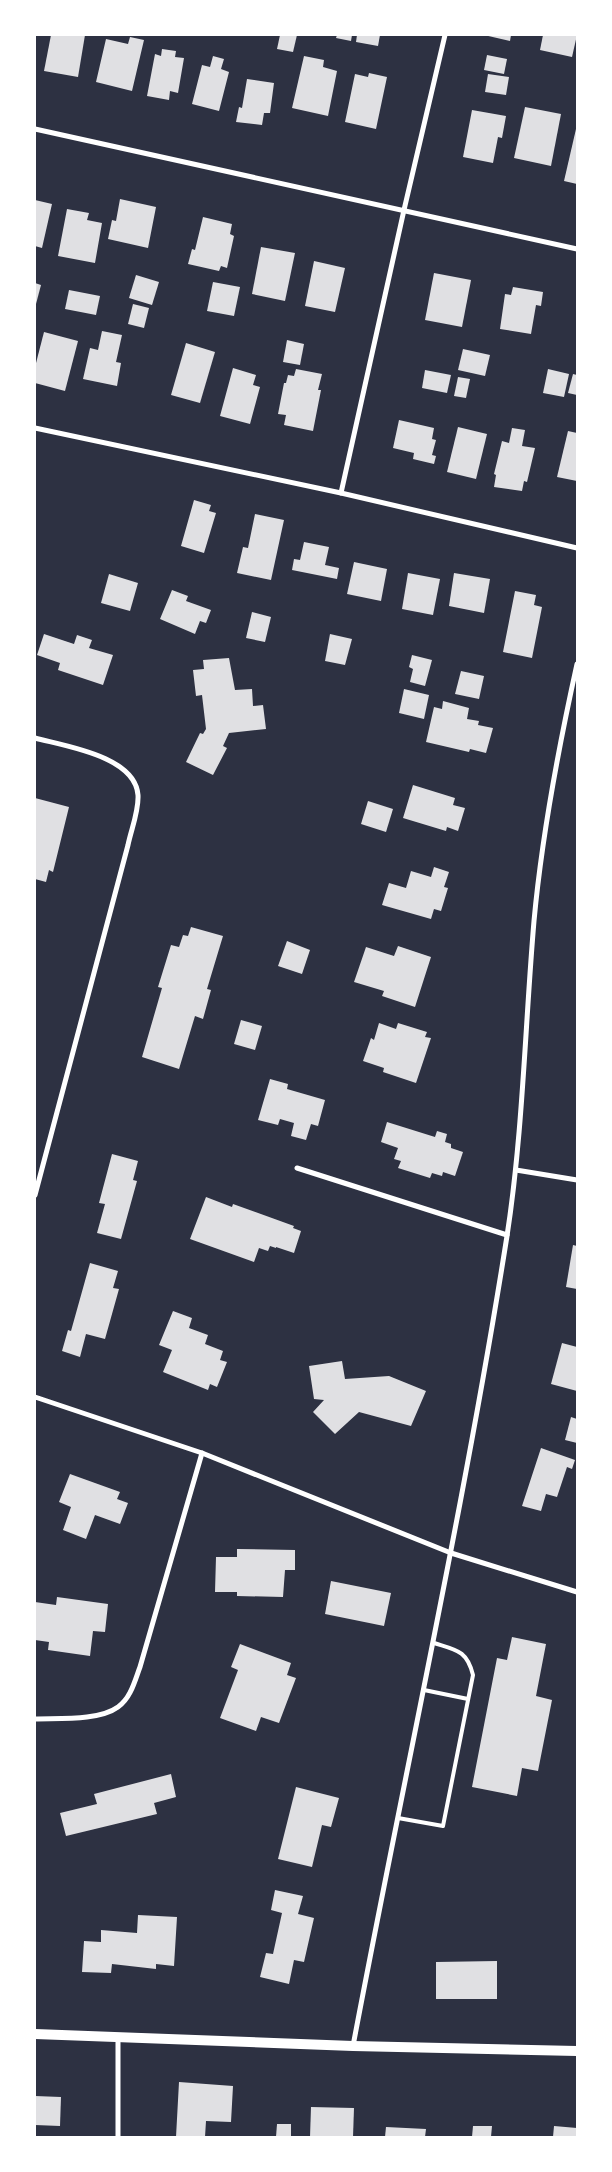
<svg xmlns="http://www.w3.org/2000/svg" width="612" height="2172" font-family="'Playfair Display',serif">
	<rect width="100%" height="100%" fill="#2d3142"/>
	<g fill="#e0e0e3">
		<polygon points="51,35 85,35 78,77 44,71"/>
		<polygon points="280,35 297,35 293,52 277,49"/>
		<polygon points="337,35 352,35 351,41 336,38"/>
		<polygon points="357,35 380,35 378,46 356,42"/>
		<polygon points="484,35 511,35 510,41"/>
		<polygon points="543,35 577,35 572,57 540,50"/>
		<polygon points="130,37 144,40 132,91 96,82 106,39 128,44"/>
		<polygon points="162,49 176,51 175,57 184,58 178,93 170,91 169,100 147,96 155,54 161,56"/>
		<polygon points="487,55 507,59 504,74 484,70"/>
		<polygon points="213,56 224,59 221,69 229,72 219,111 192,104 202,65 210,67"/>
		<polygon points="304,56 324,60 323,67 337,71 328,116 292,108"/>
		<polygon points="369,73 387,77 376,129 345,122 355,74 368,77"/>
		<polygon points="488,74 509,77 506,95 485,92"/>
		<polygon points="247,79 274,83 270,113 264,113 262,125 236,122 239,107 242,108"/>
		<polygon points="525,107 561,114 551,166 514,158"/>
		<polygon points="472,110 506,116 502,138 498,137 493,163 463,157"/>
		<polygon points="576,129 577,129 577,184 564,181"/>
		<polygon points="120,199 156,207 148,248 108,239 112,220 116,221"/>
		<polygon points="35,200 52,204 42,248 35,246"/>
		<polygon points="67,209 89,213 87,220 102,223 95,263 58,256"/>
		<polygon points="203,217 232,224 230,234 234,236 227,268 221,266 219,271 188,264 192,249 195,250"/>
		<polygon points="261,247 295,253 285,301 252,294"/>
		<polygon points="314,261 345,268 335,312 305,306"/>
		<polygon points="434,273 471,280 462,327 425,320"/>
		<polygon points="136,275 159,282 152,305 129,298"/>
		<polygon points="213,282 240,287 234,316 207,311"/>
		<polygon points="35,283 41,285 36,304 35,304"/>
		<polygon points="513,287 543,292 541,306 536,305 531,334 500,329 505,294 511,295"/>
		<polygon points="69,290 100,296 96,315 65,309"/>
		<polygon points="133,304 149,308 144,328 128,324"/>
		<polygon points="102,331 122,335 116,362 121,363 117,386 83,379 90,348 98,350"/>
		<polygon points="44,332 78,341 65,391 35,383 35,367"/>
		<polygon points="287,340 304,344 300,365 283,362"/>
		<polygon points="186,343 215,352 200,403 171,395"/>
		<polygon points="463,349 490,355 485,376 458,370"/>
		<polygon points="233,368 256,375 253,385 260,387 250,424 220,416"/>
		<polygon points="296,369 322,374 318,390 321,390 313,431 284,425 286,415 278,414 284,383 286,383 288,375 294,376"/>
		<polygon points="548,369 569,374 564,397 543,393"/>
		<polygon points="425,370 451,375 447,393 422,388"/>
		<polygon points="573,374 577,375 577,395 568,393"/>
		<polygon points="458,377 470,379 466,398 454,396"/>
		<polygon points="399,420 434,428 432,439 436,440 432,455 436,456 434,464 413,459 414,453 393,448"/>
		<polygon points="458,427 487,434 476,479 447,472"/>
		<polygon points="512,428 525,430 522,446 535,448 527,482 524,481 522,491 494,487 496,475 494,474 502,441 509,443"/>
		<polygon points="568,431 577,433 577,481 557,477"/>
		<polygon points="194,500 211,505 209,511 216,513 204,553 181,546"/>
		<polygon points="255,514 284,520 271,580 237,573 243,547 248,548"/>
		<polygon points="304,542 329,547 325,565 339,568 337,579 292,570 294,559 300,560"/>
		<polygon points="354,562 387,569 381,601 347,594"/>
		<polygon points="408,573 440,579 433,615 402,609"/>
		<polygon points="454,573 490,579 484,613 449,606"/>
		<polygon points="109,574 138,583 130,611 101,603"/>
		<polygon points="172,590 188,596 186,601 211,610 206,623 200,621 195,634 160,619"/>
		<polygon points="515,591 536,595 534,605 542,607 532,658 503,652"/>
		<polygon points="252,612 271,617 265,642 246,638"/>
		<polygon points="44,634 74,644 77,635 92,640 89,648 113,655 103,685 58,670 60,663 37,655"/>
		<polygon points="330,634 352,639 345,665 325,661"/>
		<polygon points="412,655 432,660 425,686 410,682 413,669 409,667"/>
		<polygon points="229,658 235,690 252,689 253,706 263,705 266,729 229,733 223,746 227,748 213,775 186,762 200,733 203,734 206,729 202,695 196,696 193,670 204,669 203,660"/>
		<polygon points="461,671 484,676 479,699 455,694"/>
		<polygon points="404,689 429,695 424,719 399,713"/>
		<polygon points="443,701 469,708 467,719 479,721 478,725 493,728 486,753 470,749 469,752 426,742 434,707 442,709"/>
		<polygon points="413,785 455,798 453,805 465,808 458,831 447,827 446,831 403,818"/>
		<polygon points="35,798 69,807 53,872 49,870 46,882 35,879"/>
		<polygon points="368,801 393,809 386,832 361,824"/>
		<polygon points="434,867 449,872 444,887 448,888 441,911 434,909 431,919 382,905 389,883 406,888 411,871 431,877"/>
		<polygon points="191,927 223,936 207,989 211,990 203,1019 195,1016 179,1069 142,1057 162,988 158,987 171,945 179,947 183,935 188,936"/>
		<polygon points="287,941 310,950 302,974 278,966"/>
		<polygon points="398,946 431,957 415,1007 382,996 384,991 354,982 366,947 394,956"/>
		<polygon points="241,1020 262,1026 255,1050 234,1044"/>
		<polygon points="379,1023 396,1029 398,1023 427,1032 425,1037 431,1038 416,1083 383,1072 384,1068 363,1061 371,1038 374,1040"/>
		<polygon points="270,1079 288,1084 287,1089 325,1100 318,1126 311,1124 306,1140 291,1136 294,1123 280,1119 278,1125 258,1120"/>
		<polygon points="387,1122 435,1137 437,1131 447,1134 445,1142 451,1144 451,1148 463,1152 455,1176 443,1172 442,1176 432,1173 430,1178 398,1168 401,1161 394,1159 398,1148 381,1142"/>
		<polygon points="112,1154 138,1161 133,1180 137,1181 121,1239 97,1233 105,1204 99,1203"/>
		<polygon points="206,1197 232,1207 233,1204 294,1226 293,1228 301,1231 294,1253 276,1247 276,1248 270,1246 268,1251 259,1248 254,1262 190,1239"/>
		<polygon points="573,1245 577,1246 577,1289 566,1287"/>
		<polygon points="90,1263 118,1271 113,1288 119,1289 105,1339 86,1334 80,1357 62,1351 68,1330 71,1331"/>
		<polygon points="173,1311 192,1318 189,1328 208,1335 205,1344 223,1351 220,1360 227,1362 217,1387 210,1384 208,1390 163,1372 172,1350 159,1345"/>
		<polygon points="562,1343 577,1347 577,1391 551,1384"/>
		<polygon points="342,1361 345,1379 389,1376 426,1391 411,1426 359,1412 335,1434 313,1412 324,1400 314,1399 309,1366"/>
		<polygon points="571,1417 577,1419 577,1443 565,1440"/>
		<polygon points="541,1448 575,1460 572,1469 567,1467 557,1497 546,1494 541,1511 522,1506"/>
		<polygon points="70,1474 120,1492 117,1499 128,1503 120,1524 95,1515 86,1539 63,1530 71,1507 59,1502"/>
		<polygon points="237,1549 295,1550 295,1570 285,1570 283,1597 237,1596 237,1592 215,1592 216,1557 237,1557"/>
		<polygon points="331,1581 391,1593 384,1626 325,1614"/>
		<polygon points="57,1597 108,1604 105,1632 93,1631 90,1656 48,1650 49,1642 35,1640 35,1602 56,1605"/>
		<polygon points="512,1637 546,1644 536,1696 552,1700 538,1771 522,1768 517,1796 472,1787 497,1658 507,1660"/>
		<polygon points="240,1644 291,1663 287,1675 296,1678 279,1723 261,1717 256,1731 220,1718 238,1670 231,1667"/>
		<polygon points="171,1774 176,1797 154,1803 157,1814 66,1836 60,1813 97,1804 94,1794"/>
		<polygon points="296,1787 339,1798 331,1827 322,1825 312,1867 278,1859"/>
		<polygon points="275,1890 303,1896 298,1914 314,1918 304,1962 294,1960 289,1984 260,1977 266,1953 273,1954 282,1913 271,1910"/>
		<polygon points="138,1915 177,1917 174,1966 156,1964 156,1969 112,1964 111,1973 82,1972 84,1941 101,1942 101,1930 137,1933"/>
		<polygon points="497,1961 497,1999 436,1999 436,1962"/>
		<polygon points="179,2082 233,2086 231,2122 206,2121 205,2137 176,2137"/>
		<polygon points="35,2096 61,2097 60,2126 35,2125"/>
		<polygon points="311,2107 354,2108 353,2137 310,2137"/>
		<polygon points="277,2124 291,2124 291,2137 276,2137"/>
		<polygon points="473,2126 492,2126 491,2137 472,2137"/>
		<polygon points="554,2126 577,2128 577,2137 553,2137"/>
		<polygon points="386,2127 426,2129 425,2137 385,2137"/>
	</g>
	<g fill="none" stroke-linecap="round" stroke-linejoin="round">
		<g stroke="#fff" stroke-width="4">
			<polyline points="424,1690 468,1699"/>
			<path d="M398 1818 443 1826 473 1675C467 1650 456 1650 434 1643"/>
		</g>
		<g stroke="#fff" stroke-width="5">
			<polyline points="35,129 577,249"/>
			<polyline points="35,428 341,493 577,548"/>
			<polyline points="341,493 404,210 445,35"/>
			<path d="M35 738C65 746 135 756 138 795 139 811 131 830 128 845L35 1195"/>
			<polyline points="297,1168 507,1235"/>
			<polyline points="516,1170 577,1180"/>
			<polyline points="35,1397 202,1453 451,1553 577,1592"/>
			<path d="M35 1719C58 1718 99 1721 118 1707 131 1698 135 1680 140 1667L202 1453"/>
			<path d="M353 2046C404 1776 464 1508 507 1236 523 1132 525 1026 534 921 542 834 558 750 577 664"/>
			<polyline points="118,2137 118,2037"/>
		</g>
		<polyline stroke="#fff" stroke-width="10" points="35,2034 353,2046 577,2051"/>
	</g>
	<rect width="612" height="2172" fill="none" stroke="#ffffff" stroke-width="72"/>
</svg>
